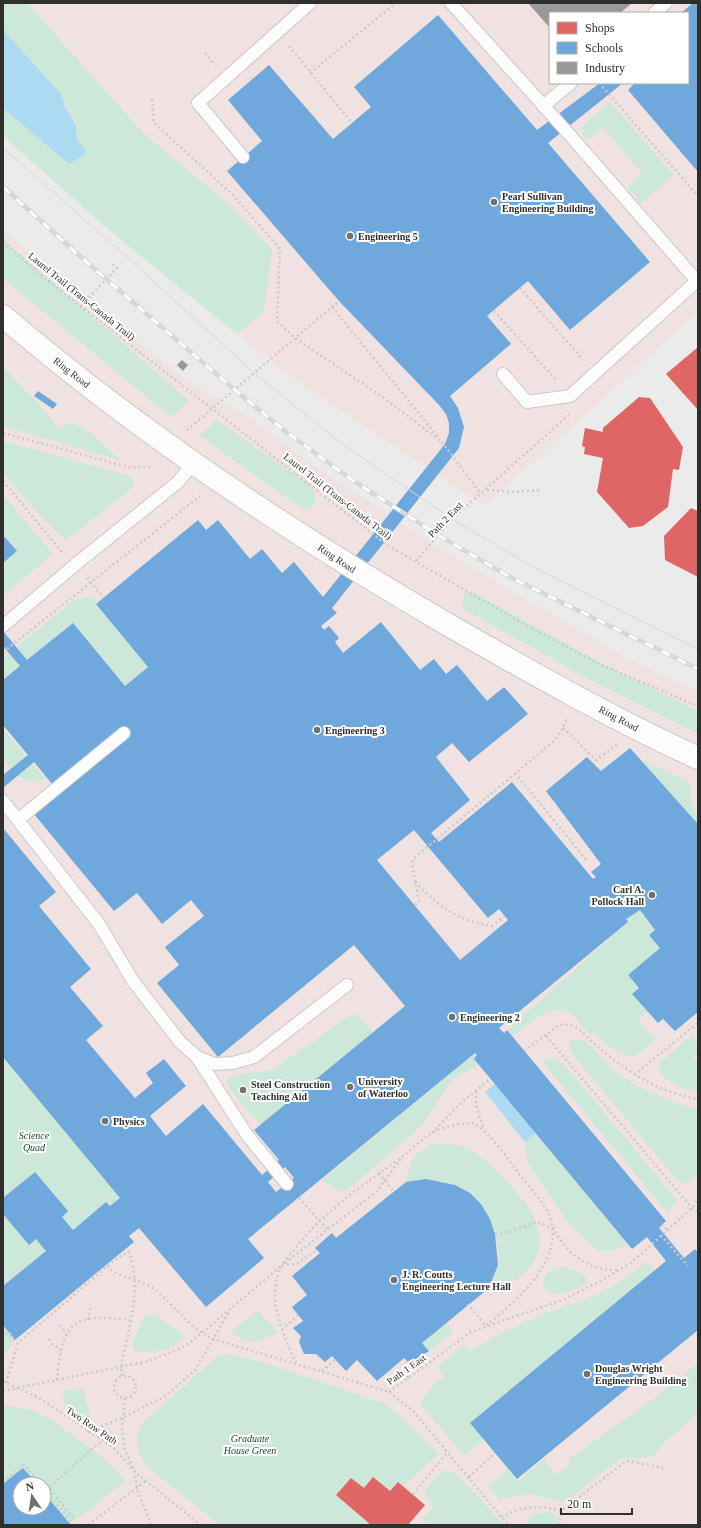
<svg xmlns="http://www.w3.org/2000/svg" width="701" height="1528" font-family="Georgia,serif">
	<rect width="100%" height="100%" fill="#ebebec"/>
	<g fill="#f0e2e0" fill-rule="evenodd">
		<path d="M3 3H698V312L484 506 284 372 115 235 3 136ZM550 13H688V83H550Z"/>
		<path d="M3 230 79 296 179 374 206 393 243 413 314 466 444 551 625 657 698 691V1525H3ZM20 1484H44V1508H20Z"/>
	</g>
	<g fill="#cce8d8">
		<path d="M3 3H27L144 134 232 207 272 250 264 312 237 334 115 235 3 136V108L69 164C72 152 80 137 76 124 74 116 64 105 61 94L3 30Z"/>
		<polygon points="610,102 674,176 641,203 628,187 642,173 603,127 589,139 586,139 582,134 584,132 581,128"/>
		<polygon points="3,239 189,401 171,417 3,278"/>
		<polygon points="3,367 39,404 59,429 70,422 91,433 120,460 3,426"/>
		<polygon points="216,420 310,485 315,494 315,504 310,508 304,510 200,436"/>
		<polygon points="3,441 126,475 130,477 134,484 132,488 66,540 37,512 3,472"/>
		<polygon points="3,495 53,554 3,595"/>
		<polygon points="465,593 474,593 614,670 698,711 698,734 592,681 463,609 462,601"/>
		<polygon points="86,597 91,597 96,600 96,604 148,667 125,686 72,623 3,680 3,658 73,601"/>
		<path d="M3 729 45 779C28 786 11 775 4 758 0 751 3 737 3 729Z"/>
		<polygon points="640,759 690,783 691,803 698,817 698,824"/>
		<path d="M640 910 655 930 649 935 660 948 628 975 639 988 632 994 648 1012 638 1021 656 1039 634 1057C616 1053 606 1045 593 1032L589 1034C584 1028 579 1020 573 1015 553 1000 528 1025 513 1036L507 1031 504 1033 628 922 626 919Z"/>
		<path d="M355 1015 363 1020 373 1032 261 1125C251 1113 228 1094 227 1079L235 1075 272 1070 348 1017Z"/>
		<path d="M693 1035 698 1042V1052L693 1057 698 1063V1093C685 1088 648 1079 663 1059Z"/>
		<path d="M575 1039C589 1038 602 1060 612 1069 636 1088 669 1101 698 1110V1175L685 1184 678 1181 569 1050 570 1043Z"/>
		<polygon points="475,1053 477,1055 474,1059 478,1065 452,1080 422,1125 358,1181 342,1192 322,1180"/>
		<polygon points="3,1057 120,1198 110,1206 106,1202 73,1230 62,1217 68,1211 35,1172 3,1198"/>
		<polygon points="548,1059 553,1059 563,1064 676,1199 676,1203 667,1212 542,1061"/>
		<polygon points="536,1133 628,1245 612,1251 598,1251 569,1224 527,1161 525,1142"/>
		<path d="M432 1144C439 1144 447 1143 453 1144 476 1149 490 1164 505 1180 529 1204 557 1240 526 1271 515 1283 505 1286 489 1288 492 1281 497 1273 498 1265 502 1234 485 1196 454 1185 438 1179 423 1179 406 1182 411 1159 412 1156 432 1144Z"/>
		<polygon points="3,1214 29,1245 36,1239 46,1251 3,1286"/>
		<polygon points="647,1262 655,1271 471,1422 484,1439 464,1455 420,1404 436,1381 445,1378 437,1367 464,1345 470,1351 498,1335 546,1313 590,1298 611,1288"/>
		<path d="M563 1267C571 1269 583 1271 587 1280 584 1287 578 1288 572 1290 535 1304 536 1270 563 1267Z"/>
		<path d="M259 1312 278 1332C260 1341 247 1348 232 1331L251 1315Z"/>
		<path d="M148 1315 156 1316 185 1336C174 1350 153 1354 135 1351L132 1346 143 1318Z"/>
		<polygon points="445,1323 453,1332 429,1351 422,1343"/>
		<polygon points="3,1326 13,1339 10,1348 3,1353"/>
		<polygon points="226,1354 259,1361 383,1403 402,1417 439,1454 403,1486 398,1482 390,1491 373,1477 364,1488 351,1478 336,1495 371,1525 220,1525 145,1465 138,1450 137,1436 142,1423 217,1357"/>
		<polygon points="698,1363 698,1413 663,1444 653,1457 619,1459 565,1502 529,1494 500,1499 488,1487 508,1470 518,1481 544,1459 556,1475 571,1463 568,1460 667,1389"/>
		<path d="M82 1388C86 1392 86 1408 91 1416L87 1420C75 1418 60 1403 64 1391Z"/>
		<polygon points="3,1405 33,1410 50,1419 106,1460 125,1481 88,1511 69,1523 44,1493 44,1484 37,1484 24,1468 3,1484"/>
		<path d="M445 1470 455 1473 504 1525H430L422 1519 433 1508 431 1501 425 1495C427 1484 437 1476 445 1470Z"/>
		<polygon points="551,1511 558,1518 556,1525 528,1525 527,1521 532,1515"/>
	</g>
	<g fill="#abdaf2">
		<polygon points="3,30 61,94 65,106 76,125 77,139 87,153 69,164 3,108"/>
		<polygon points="495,1084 536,1133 525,1142 485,1092"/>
	</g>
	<g fill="#e06666">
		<polygon points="698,347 698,410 666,374"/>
		<polygon points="639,397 650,398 683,447 679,470 673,469 668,507 643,526 629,528 597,492 603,458 584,454 585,447 582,446 585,428 603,432 603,428"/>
		<polygon points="691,508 698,511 698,577 665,560 664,536"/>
		<polygon points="373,1477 390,1491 398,1482 425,1505 408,1525 371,1525 336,1495 351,1478 364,1488"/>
	</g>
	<g fill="#6fa8dc" fill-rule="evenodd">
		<polygon points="693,3 698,3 698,172 628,90 635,83 688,83 688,13 681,13"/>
		<path d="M438 15 537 130 600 83H623L548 143 650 262 570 330 528 281 487 316 511 344 450 396 458 408 464 427 459 448 332 608 337 613 321 626 324 630 329 626 339 638 335 642 343 653 381 622 420 670 434 659 446 674 457 665 487 701 504 687 528 714 469 762 452 743 436 757 470 800 431 833 439 842 512 782 593 879 596 877 591 872 601 864 546 791 587 757 601 771 630 748 698 824V1012L675 1031 663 1019 658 1023 632 994 639 988 628 975 660 948 649 935 655 930 640 910 626 919 628 922 499 1028 504 1033 507 1030 666 1221 659 1228 684 1258 695 1249 698 1253V1330L517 1479 470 1423 666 1261 647 1237 632 1249 474 1059 477 1055 475 1053 248 1239 264 1258 206 1307 139 1228 129 1236 134 1242 15 1340 3 1325V1286L46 1251 36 1239 29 1245 3 1214V1198L35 1172 68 1211 62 1217 73 1230 106 1202 110 1206 120 1198 3 1057V828L56 892 39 906 91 969 70 987 103 1026 86 1040 135 1098 153 1083 146 1073 164 1059 186 1086 150 1116 166 1136 203 1104 262 1175 279 1160 254 1130 405 1006 354 945 218 1057 157 983 179 965 165 947 204 916 191 900 162 924 137 893 114 911 34 814 130 735 123 726 52 784 34 762 3 788V775L28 755 3 725V680L20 666 3 646V631L27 660 73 623 125 686 148 667 96 604 198 520 206 530 218 520 250 559 262 549 282 573 294 562 323 597 445 444 449 433V423L446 414 439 405 339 301 227 171 262 141 228 100 269 65 333 139 371 107 354 87ZM414 830 488 918 499 909 508 920 460 960 377 860ZM285 1167 294 1178 276 1192 268 1182Z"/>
		<polygon points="38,391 57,404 53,409 34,396"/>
		<polygon points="3,535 17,551 3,563"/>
		<polygon points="426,1179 455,1185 470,1193 481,1204 490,1219 495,1234 498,1265 489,1288 422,1343 429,1351 410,1364 404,1358 377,1381 357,1360 346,1371 332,1356 325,1362 316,1354 304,1354 299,1342 301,1336 293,1328 303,1321 292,1307 307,1295 292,1276 320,1253 315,1248 332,1233 336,1238 406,1182"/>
		<polygon points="23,1468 37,1484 20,1484 20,1508 44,1508 44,1493 71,1525 3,1525 3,1484"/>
	</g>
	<g fill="#999">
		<polygon points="528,3 632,3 620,13 550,13 550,28"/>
		<polygon points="182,360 188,365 183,371 177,365"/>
	</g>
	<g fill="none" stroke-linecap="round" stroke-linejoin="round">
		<g stroke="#c9c9ca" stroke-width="14">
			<g id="service">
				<polyline points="451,3 568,133 697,281"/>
				<polyline points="654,13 666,3"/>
				<polyline points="543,106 571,83"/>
				<polyline points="243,157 198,103 310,3"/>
				<polyline points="503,374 527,402 570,396 698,280"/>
				<polyline points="3,626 76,564 177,483 194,463"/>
				<polyline points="3,801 99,924 133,981 180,1042 197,1057 215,1064 233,1063 254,1057 347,985"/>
				<polyline points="19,819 124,733"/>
				<polyline points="197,1057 247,1135 287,1184"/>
			</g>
		</g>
		<g stroke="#c9c9ca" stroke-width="24">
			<path id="minor" d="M3 316C141 434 295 536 452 627 532 673 615 720 698 758"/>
		</g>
		<g stroke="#cacacb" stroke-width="2.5" stroke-dasharray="2 3" stroke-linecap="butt">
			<polyline points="289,46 352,123"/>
			<polyline points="205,53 215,65"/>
			<polyline points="310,73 396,3"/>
			<polyline points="599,83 698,196"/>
			<polyline points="152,99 154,123 233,195 280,249 277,321 295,338 384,398 443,443"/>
			<polyline points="3,242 42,276 387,545 522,623 599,664 698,706"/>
			<polyline points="520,288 583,360"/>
			<polyline points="82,305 117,268 112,264"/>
			<polyline points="332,307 439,438"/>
			<polyline points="494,311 556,380"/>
			<polyline points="187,430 339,301"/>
			<polyline points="3,433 128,467 150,467"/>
			<polyline points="442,442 481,494"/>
			<polyline points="3,481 62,552"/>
			<polyline points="487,490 514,492 539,490"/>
			<polyline points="416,561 452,519 569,415"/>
			<polyline points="87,578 104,598"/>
			<polyline points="3,652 200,496"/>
			<polyline points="563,728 596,760 617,745"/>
			<polyline points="515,773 588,862"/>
			<path d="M415 882C442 908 453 919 492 926L505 916"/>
			<polyline points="415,905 419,901 412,863 413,859 552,743 563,728 567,717"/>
			<polyline points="546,1036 692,1208 698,1212"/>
			<path d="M524 1051 558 1026C566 1023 575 1025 581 1031 614 1063 651 1091 698 1099"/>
			<polyline points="634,1075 698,1023"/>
			<polyline points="476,1091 476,1106 484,1129"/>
			<polyline points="432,1133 463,1101 490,1079"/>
			<polyline points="379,1173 394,1192"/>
			<polyline points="299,1198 328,1230"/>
			<polyline points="662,1224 667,1230"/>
			<path d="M495 1234 509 1232 536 1222 553 1228C566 1253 589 1272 618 1270"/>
			<polyline points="661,1235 688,1266"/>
			<polyline points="285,1263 377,1191 401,1159"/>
			<polyline points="282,1265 296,1264 317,1250"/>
			<path d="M107 1266C119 1279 140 1278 154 1289 175 1305 189 1328 213 1339L389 1392 414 1412 508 1525"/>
			<polyline points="88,1320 91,1305"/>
			<polyline points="60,1325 67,1335"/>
			<polyline points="3,1329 8,1335"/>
			<polyline points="282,1330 298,1315"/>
			<polyline points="11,1333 8,1335 18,1343"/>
			<polyline points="49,1339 52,1344 61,1350"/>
			<polyline points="407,1361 408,1378"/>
			<path d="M296 1363C285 1338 271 1309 276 1281 278 1269 286 1259 294 1250 323 1211 363 1186 402 1157 412 1150 420 1140 430 1134 444 1126 458 1124 474 1123 493 1136 506 1157 520 1175 529 1187 543 1201 549 1215 567 1259 516 1301 486 1326L468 1304"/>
			<polyline points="322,1371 335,1360"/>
			<path d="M122 1376 121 1367C128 1330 144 1284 127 1248"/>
			<circle cx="125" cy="1387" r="11"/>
			<path d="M57 1380C59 1359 60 1329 83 1320 94 1316 118 1319 130 1320"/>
			<polyline points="3,1381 39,1398 113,1447 135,1472 201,1525"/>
			<polyline points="6,1383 18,1343 111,1263 129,1251"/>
			<polyline points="3,1391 145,1362 172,1352 190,1343 281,1266"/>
			<polyline points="389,1392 471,1332 562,1300 599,1282 631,1263 692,1208 698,1200"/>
			<polyline points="125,1398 122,1429 125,1450 135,1472 137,1489 151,1525"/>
			<polyline points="87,1432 124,1417 164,1397 195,1370 230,1310"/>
			<polyline points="469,1477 495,1453"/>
			<polyline points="3,1482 24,1465 39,1484"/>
			<polyline points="44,1489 74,1525"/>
			<polyline points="413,1494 448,1452"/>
			<path d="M501 1517C521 1506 539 1505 561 1511L625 1462 629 1461 663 1468"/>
			<polyline points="73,1518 49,1488 92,1449 102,1441"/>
			<polyline points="88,1525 146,1481"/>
			<polyline points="559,1525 561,1511"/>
		</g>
		<use href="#service" stroke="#fcfcfc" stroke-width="12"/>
		<use href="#minor" stroke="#fcfcfc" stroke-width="22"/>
		<g stroke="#d7d7d8" stroke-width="1">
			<polyline points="3,148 128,258 254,373 342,444 452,519 535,568 698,649"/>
			<polyline points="3,184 132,300"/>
		</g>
		<g stroke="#d7d7d8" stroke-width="4.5">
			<polyline id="rail" points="3,187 84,260 235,390 285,431 349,478 438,535 508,576 698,669"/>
		</g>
		<use href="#rail" stroke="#fff" stroke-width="3" stroke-dasharray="9" stroke-linecap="butt"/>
	</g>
	<g fill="#717172" stroke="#fff" stroke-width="1.5">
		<circle cx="494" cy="202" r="4"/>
		<circle cx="350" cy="236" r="4"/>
		<circle cx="317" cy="730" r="4"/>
		<circle cx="652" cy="895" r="4"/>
		<circle cx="452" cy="1017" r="4"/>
		<circle cx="350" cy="1087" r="4"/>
		<circle cx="243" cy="1090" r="4"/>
		<circle cx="105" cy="1121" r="4"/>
		<circle cx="394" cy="1280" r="4"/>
		<circle cx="587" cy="1374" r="4"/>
	</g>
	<g text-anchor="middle" stroke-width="4" stroke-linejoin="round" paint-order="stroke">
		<g font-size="10" font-weight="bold" fill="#2f2f30" stroke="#fff" text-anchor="start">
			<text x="502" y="200">Pearl Sullivan<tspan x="502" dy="12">Engineering Building</tspan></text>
			<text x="358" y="240">Engineering 5</text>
			<text x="325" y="734">Engineering 3</text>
			<text x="644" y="893" text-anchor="end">Carl A.<tspan x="644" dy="12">Pollock Hall</tspan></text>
			<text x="460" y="1021">Engineering 2</text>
			<text x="358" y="1085">University<tspan x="358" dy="12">of Waterloo</tspan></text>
			<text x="251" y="1088">Steel Construction<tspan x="251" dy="12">Teaching Aid</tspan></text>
			<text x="113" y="1125">Physics</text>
			<text x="402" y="1278">J. R. Coutts<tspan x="402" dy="12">Engineering Lecture Hall</tspan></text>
			<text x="595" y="1372">Douglas Wright<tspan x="595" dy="12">Engineering Building</tspan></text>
		</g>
		<g font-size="10" fill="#2f2f30" stroke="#fff">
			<text transform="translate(82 296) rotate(39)" y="4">Laurel Trail (Trans-Canada Trail)</text>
			<text transform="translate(72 372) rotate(38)" y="4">Ring Road</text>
			<text transform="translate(338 496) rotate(38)" y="4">Laurel Trail (Trans-Canada Trail)</text>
			<text transform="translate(445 519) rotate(-46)" y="4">Path 2 East</text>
			<text transform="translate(337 558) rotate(34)" y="4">Ring Road</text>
			<text transform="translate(619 718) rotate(28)" y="4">Ring Road</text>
			<text transform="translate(406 1369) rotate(-35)" y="4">Path 1 East</text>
			<text transform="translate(92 1425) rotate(34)" y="4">Two Row Path</text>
		</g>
		<g font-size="10" font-style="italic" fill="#16472f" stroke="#fff">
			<text x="34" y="1139">Science<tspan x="34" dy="12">Quad</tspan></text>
			<text x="250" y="1442">Graduate<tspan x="250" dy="12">House Green</tspan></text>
		</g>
	</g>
	<rect width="701" height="1528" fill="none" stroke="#2f2f30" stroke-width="8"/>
	<rect x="549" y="12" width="140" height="72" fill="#ffffff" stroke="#acacac"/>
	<rect x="557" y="22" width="20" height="12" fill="#e06666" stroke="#acacac"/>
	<text x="585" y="32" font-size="12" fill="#2f2f30">Shops</text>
	<rect x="557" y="42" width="20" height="12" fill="#6fa8dc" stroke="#acacac"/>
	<text x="585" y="52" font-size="12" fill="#2f2f30">Schools</text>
	<rect x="557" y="62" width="20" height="12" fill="#999999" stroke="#acacac"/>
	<text x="585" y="72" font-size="12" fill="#2f2f30">Industry</text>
	<g transform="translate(32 1496) rotate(347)"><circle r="19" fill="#ffffff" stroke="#acacac"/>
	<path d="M0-3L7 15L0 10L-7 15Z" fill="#717172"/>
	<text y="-6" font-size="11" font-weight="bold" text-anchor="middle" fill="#2f2f30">N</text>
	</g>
	<path d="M561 1508v6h71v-6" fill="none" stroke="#2f2f30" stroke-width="2"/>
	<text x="567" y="1508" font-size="12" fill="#2f2f30" stroke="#ffffff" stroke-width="3" paint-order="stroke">20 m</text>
</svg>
